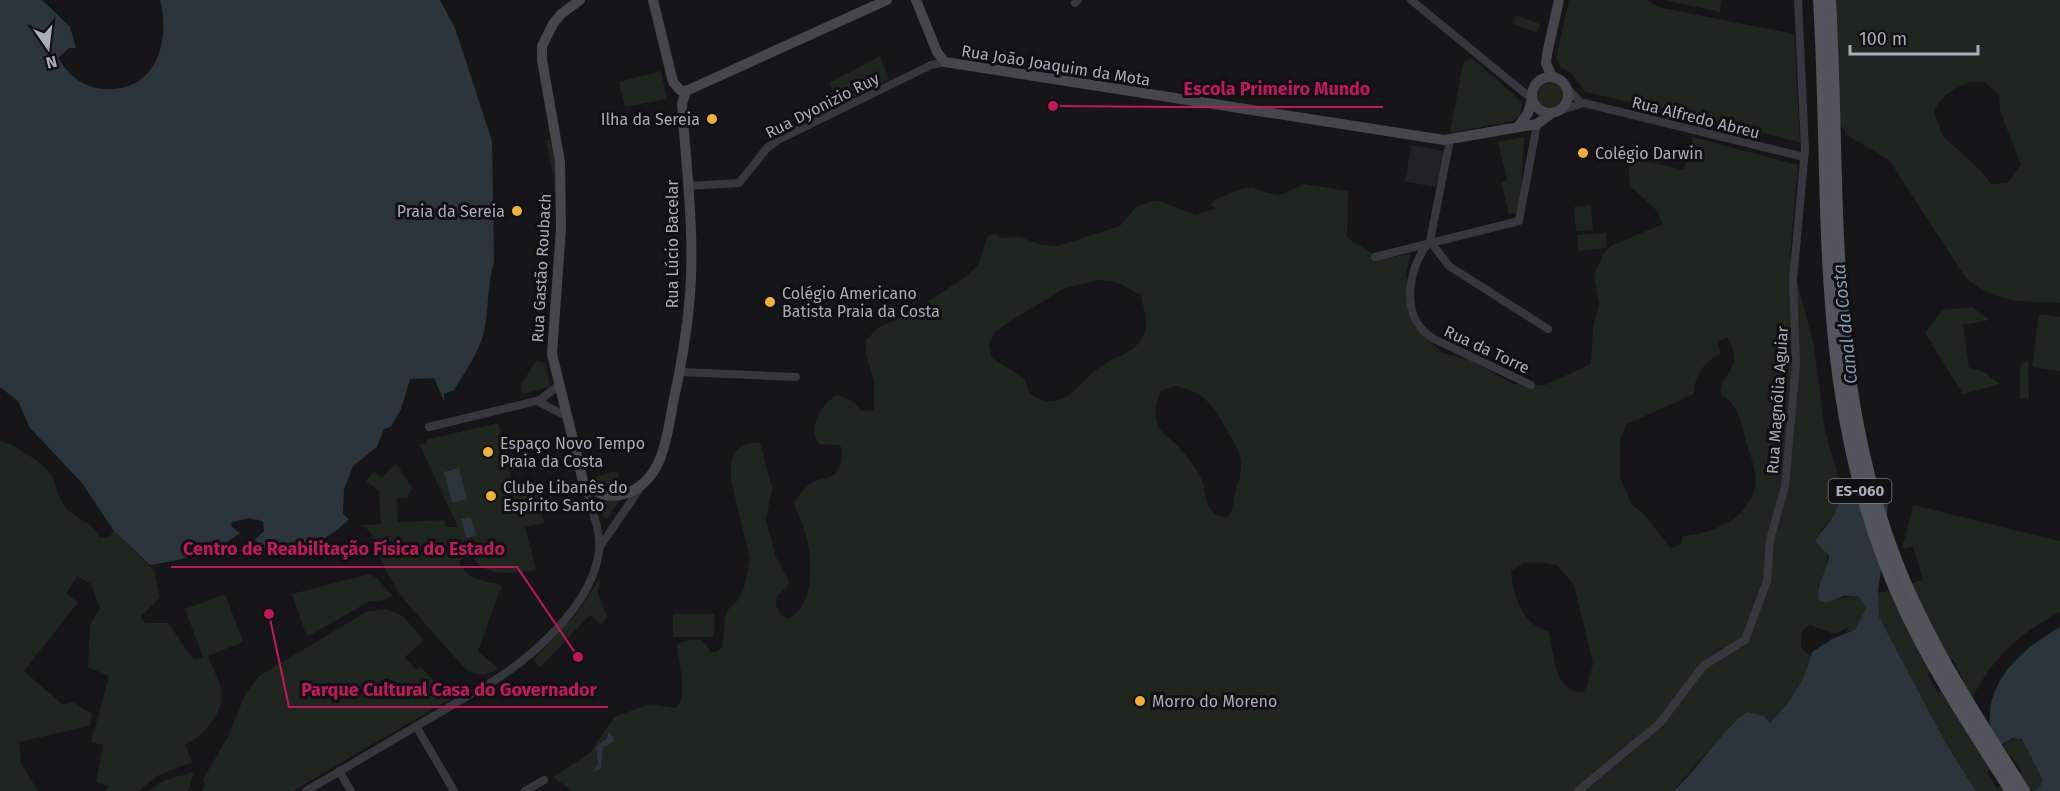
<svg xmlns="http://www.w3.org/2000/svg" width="2060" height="791" font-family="'Fira Sans',sans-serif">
	<rect width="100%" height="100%" fill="#161618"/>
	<polygon fill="#222225" points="1411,145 1445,151 1436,187 1405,182"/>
	<g fill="#1e261f" fill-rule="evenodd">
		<polygon points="1569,0 1647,0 1658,7 1794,34 1800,142 1585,92 1572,74 1561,67 1556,57"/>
		<polygon points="1665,0 1722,0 1720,12"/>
		<path d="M1826 0H2060V303C2022 301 1996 304 1966 278L1889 160 1847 135 1833 109ZM1971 82H1985L1999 95 2000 111 2021 165 2007 183 1991 184 1981 171 1942 135 1934 111C1942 95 1955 87 1971 82Z"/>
		<polygon points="1516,15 1540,24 1537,33 1512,24"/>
		<polygon points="880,56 889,79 839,104 829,83"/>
		<polygon points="1472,58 1522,102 1520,115 1513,121 1450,133 1463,63"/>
		<polygon points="661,71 667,99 625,107 619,82"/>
		<circle cx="1550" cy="96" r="14"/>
		<polygon points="1524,137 1520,212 1509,214 1501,182 1507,180 1498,142"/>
		<path d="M1693 137 1798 165 1790 255 1814 346 1825 432 1843 491 1834 515 1821 530C1827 558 1832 558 1818 586L1822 602 1853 596H1858L1866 608 1855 630 1845 633 1849 627 1834 634 1810 625 1802 631 1801 648 1811 656C1806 683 1789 703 1770 723H1733L1673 791H572L553 777 590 753 614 717 650 704 676 708C689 693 678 663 677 645L683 641 701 639 711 652H716L722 648 726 612 738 600 744 588 750 559 731 480C729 458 735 441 760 443L772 488 766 520 776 557 789 581 787 587 777 596 776 606 782 616 788 618C813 609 812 566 808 545 806 531 799 517 794 504 799 494 807 484 818 480 823 478 828 479 832 476 840 472 844 453 840 445L819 444C806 430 822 401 838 395L854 402 862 411 874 410V381L866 355V340L879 327 907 315 964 278 978 265 988 236 995 234 1003 238 1020 237 1041 245 1058 246 1120 226 1136 207 1149 202 1159 201 1196 215 1217 208 1211 206 1213 201 1234 191 1252 187 1264 192 1280 195 1304 184 1348 191 1347 238 1382 259 1411 254 1406 274 1409 311 1414 327 1443 353 1470 360 1513 384 1545 385 1591 364 1593 328 1599 304 1594 275 1603 255 1610 246 1663 224 1657 211 1630 186 1628 157 1684 170ZM1098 280 1116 282 1141 295C1143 308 1150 323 1143 336 1135 353 1120 354 1106 363 1079 378 1065 419 1029 393L1025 379 992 358 989 344 995 332 1009 322 1065 288ZM1727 337C1748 371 1717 372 1721 395 1740 405 1741 424 1746 442 1750 455 1758 472 1755 487 1748 519 1712 534 1683 536L1681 544 1671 548 1641 511 1632 505 1620 478V440L1627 424 1694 394C1694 376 1704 361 1721 354L1718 347 1719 341ZM1175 386C1204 391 1215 407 1228 432 1234 443 1241 453 1241 466 1241 477 1238 483 1235 493 1232 503 1235 510 1226 518 1199 511 1210 494 1199 474 1193 464 1184 452 1176 444 1171 439 1163 434 1159 428 1153 418 1156 401 1161 391ZM1538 562 1557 565 1574 585 1593 664 1587 686 1583 692C1554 693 1554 653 1549 632 1521 623 1514 598 1511 571L1524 563Z"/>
		<polygon points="549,139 555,151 555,202 554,179 546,140"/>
		<polygon points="1591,205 1593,230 1576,231 1574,207"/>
		<polygon points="1606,233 1607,248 1578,251 1577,235"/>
		<polygon points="1972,307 1989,320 1963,325 1969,368 1982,371 2000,384 1963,394 1925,333 1942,310"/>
		<polygon points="2039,314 2060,317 2060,371 2032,367"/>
		<polygon points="2028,360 2029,400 2020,398 2020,365"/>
		<polygon points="536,361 546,363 550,387 522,394 520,386"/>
		<path d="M498 423 515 493 537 487 544 523 525 527 536 570C511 573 485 579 471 554L459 561C466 580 484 581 502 585L478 651 499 669 484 675 467 671 400 595 371 543 373 535 363 525 381 524 379 491 366 481 374 472 382 478 396 463 412 488 407 498H397L398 522 445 520 446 527H458L419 444 427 443 426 440Z"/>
		<path d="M0 441C13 443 47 465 53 478 57 488 58 499 66 508 78 521 93 521 100 538L110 536 114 531 154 570 160 598 141 616 145 623H168L194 660 203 657 185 609 225 594 243 642 208 656C212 667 222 685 222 697 220 718 202 736 185 745L192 762 159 775 138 791H106L108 786 96 782 103 745 91 742 109 676 88 667 90 625 100 608 91 584 77 576 66 594 78 602 24 671 63 705 73 702 92 714 89 726 19 742 21 763 38 791H0Z"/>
		<path d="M617 471 620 482C609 488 600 486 591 478Z"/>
		<polygon points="598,500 620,500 607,519 603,517"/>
		<path d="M1913 505 2060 541V612C2019 633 1988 662 1969 705L1993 749 2018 737 2025 743 2042 779 2040 787 2034 791H1976L1947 745 1879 617 1878 593 1923 580 1913 546 1902 549ZM1952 659 1963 678 1938 693 1927 674ZM2012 757 2022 772 1997 788 1987 772Z"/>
		<polygon points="369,574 377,578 392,596 384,600 368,602 307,637 292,594"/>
		<polygon points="599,579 600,583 597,591 607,617 601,625 590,615 540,667 533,660 578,612"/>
		<polygon points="386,609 403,616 424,640 405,657 417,670 421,667 450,699 293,791 202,791 205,785 203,779 228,737 244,697 259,676 366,612"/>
		<rect x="673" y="614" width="41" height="23"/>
		<polygon points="194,772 188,791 148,791 165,780"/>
	</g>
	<g fill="#2c353c">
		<path d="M0 0H42L70 27 76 48H69L58 58C70 77 84 88 106 89 156 92 171 41 160 0H440L455 28 492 141 494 262C487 285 489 308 484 332 479 352 465 372 454 390L444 394V401L434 378 410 379 401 409 391 427 384 429 377 447 353 466 344 490 343 514 349 519C325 543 296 555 262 549L255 540 264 531 263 521 249 518 232 522 231 526 240 533C214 553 181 560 150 565L114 531 82 483 30 428 18 401 0 387Z"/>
		<polygon points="459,468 467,499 452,503 444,472"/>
		<path d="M1868 480 1889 486 1885 543 1878 591 1879 617 1947 745 1976 791H1673C1701 767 1716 735 1747 712L1764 716 1770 723C1792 700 1804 683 1812 652L1834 638 1855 630 1866 608 1858 596H1844L1826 603 1819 600C1815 583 1827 573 1829 556L1815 541 1834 515 1843 491Z"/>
		<polygon points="471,517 476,535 466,538 461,519"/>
		<path d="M2060 627V791H2034L2040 787 2042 779 2022 739 2013 738 1997 747C1972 694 2017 651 2060 627Z"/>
		<polygon points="609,732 615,741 603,747 601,768 593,772 598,764 596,747 607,738"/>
	</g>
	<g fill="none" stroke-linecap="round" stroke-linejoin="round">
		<g stroke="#37383d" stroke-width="8">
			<polyline points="1411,0 1532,99"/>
			<polyline points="1075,3 1078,0"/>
			<polyline points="1566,87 1581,103"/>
			<polyline points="1561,110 1584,103 1804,157"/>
			<polyline points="688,186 739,183 767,148 778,140 931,65 945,62"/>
			<polyline points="1430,241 1449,266 1548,329"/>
			<polyline points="1430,241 1450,140"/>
			<path d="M1429 242C1407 269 1399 319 1434 339L1531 385"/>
			<polyline points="1375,257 1519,221 1537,124"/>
			<polyline points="680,372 796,377"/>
			<polyline points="537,401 566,416"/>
			<polyline points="429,427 540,400 559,385"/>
			<polyline points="599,548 640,488"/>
			<polyline points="416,726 454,791"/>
			<polyline points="339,771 351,791"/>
			<path d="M306 791 495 680C536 654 594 602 599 550 601 529 589 502 584 482"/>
			<polyline points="525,791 544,780"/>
			<polyline points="1578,791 1660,723 1703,666 1745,640 1767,581 1770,540 1785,486 1796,364 1793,280 1805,150 1798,0"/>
		</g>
		<g stroke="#45474d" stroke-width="10">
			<path d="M580 0 561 14 553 24 542 46V60L560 162 561 228 552 354 583 481C593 493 608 499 624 494 663 482 667 437 673 403 681 368 687 331 690 295 695 232 686 167 682 104L686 91"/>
			<polyline points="653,0 673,82 680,90 686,91"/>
			<polyline points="916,0 937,52 945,62 1444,140 1537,124 1552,113"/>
			<circle cx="1550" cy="95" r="18"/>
			<polyline points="1552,77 1546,63 1547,54 1559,0"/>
			<polyline points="686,91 887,0"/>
			<polyline points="1518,127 1528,113 1532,99"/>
		</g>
		<g stroke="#53555c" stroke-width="12">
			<path d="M1819 0C1831 195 1813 383 1887 569 1918 649 1965 719 2011 791"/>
			<path d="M1830 0C1841 193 1825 382 1898 565 1930 646 1978 718 2024 791"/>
		</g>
	</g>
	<g fill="#f2b134" stroke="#111113" stroke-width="2">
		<circle cx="712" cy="119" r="6"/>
		<circle cx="1583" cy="153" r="6"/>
		<circle cx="517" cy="211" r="6"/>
		<circle cx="770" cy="302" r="6"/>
		<circle cx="488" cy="452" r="6"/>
		<circle cx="491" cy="496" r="6"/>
		<circle cx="1140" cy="701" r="6"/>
	</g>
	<g text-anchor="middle" stroke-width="6" stroke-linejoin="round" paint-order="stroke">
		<rect fill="#111113" stroke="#7b7e86" stroke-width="1.5" x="1828.5" y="479" width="63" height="24" rx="4.5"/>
		<g font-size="15" font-weight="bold" fill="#a8adb8">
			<text x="1860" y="496">ES-060</text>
		</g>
		<g font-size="16" fill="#a8adb8" stroke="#111113">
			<text transform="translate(1056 65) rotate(9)" y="6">Rua João Joaquim da Mota</text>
			<text transform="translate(822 105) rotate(-27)" y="6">Rua Dyonizio Ruy</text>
			<text transform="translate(1696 117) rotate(14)" y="6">Rua Alfredo Abreu</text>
			<text transform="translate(672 244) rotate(-90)" y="6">Rua Lúcio Bacelar</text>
			<text transform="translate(541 268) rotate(-87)" y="6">Rua Gastão Roubach</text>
			<text transform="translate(1487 349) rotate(25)" y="6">Rua da Torre</text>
			<text transform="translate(1777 400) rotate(-86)" y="6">Rua Magnólia Aguiar</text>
		</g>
		<g font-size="16" fill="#a8adb8" stroke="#111113" text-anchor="start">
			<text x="700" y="125" text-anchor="end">Ilha da Sereia</text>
			<text x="1595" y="159">Colégio Darwin</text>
			<text x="505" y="217" text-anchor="end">Praia da Sereia</text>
			<text x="782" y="299">Colégio Americano<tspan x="782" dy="18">Batista Praia da Costa</tspan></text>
			<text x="500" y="449">Espaço Novo Tempo<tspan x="500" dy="18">Praia da Costa</tspan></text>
			<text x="503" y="493">Clube Libanês do<tspan x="503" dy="18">Espírito Santo</tspan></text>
			<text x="1152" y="707">Morro do Moreno</text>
		</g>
		<g font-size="18" font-style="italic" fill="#7f9bb3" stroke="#111113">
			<text transform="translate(1845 324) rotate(-96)" y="6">Canal da Costa</text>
		</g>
	</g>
	<path fill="none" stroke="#c2185b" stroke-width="2" d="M1053 106L1172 107H1383M578 657L517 567H171M269 614L289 707H608"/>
	<g fill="#c2185b" stroke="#111113" stroke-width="2">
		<circle cx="1053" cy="106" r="6"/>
		<circle cx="578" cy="657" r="6"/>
		<circle cx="269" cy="614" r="6"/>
	</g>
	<g font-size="18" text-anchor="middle" font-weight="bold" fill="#c2185b" stroke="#111113" stroke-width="6" stroke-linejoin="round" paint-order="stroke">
		<text x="1277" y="95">Escola Primeiro Mundo</text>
		<text x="344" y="555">Centro de Reabilitação Física do Estado</text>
		<text x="449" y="696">Parque Cultural Casa do Governador</text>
	</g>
	<g transform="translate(48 48) rotate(166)" stroke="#111113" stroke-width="4.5" paint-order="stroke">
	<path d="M0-4.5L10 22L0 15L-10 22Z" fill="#a8adb8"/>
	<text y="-9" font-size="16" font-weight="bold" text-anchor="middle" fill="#a8adb8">N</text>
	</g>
	<path d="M1850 45v9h128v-9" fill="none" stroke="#a8adb8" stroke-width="3"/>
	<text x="1859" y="45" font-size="18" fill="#a8adb8" stroke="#111113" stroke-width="4.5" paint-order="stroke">100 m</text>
</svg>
